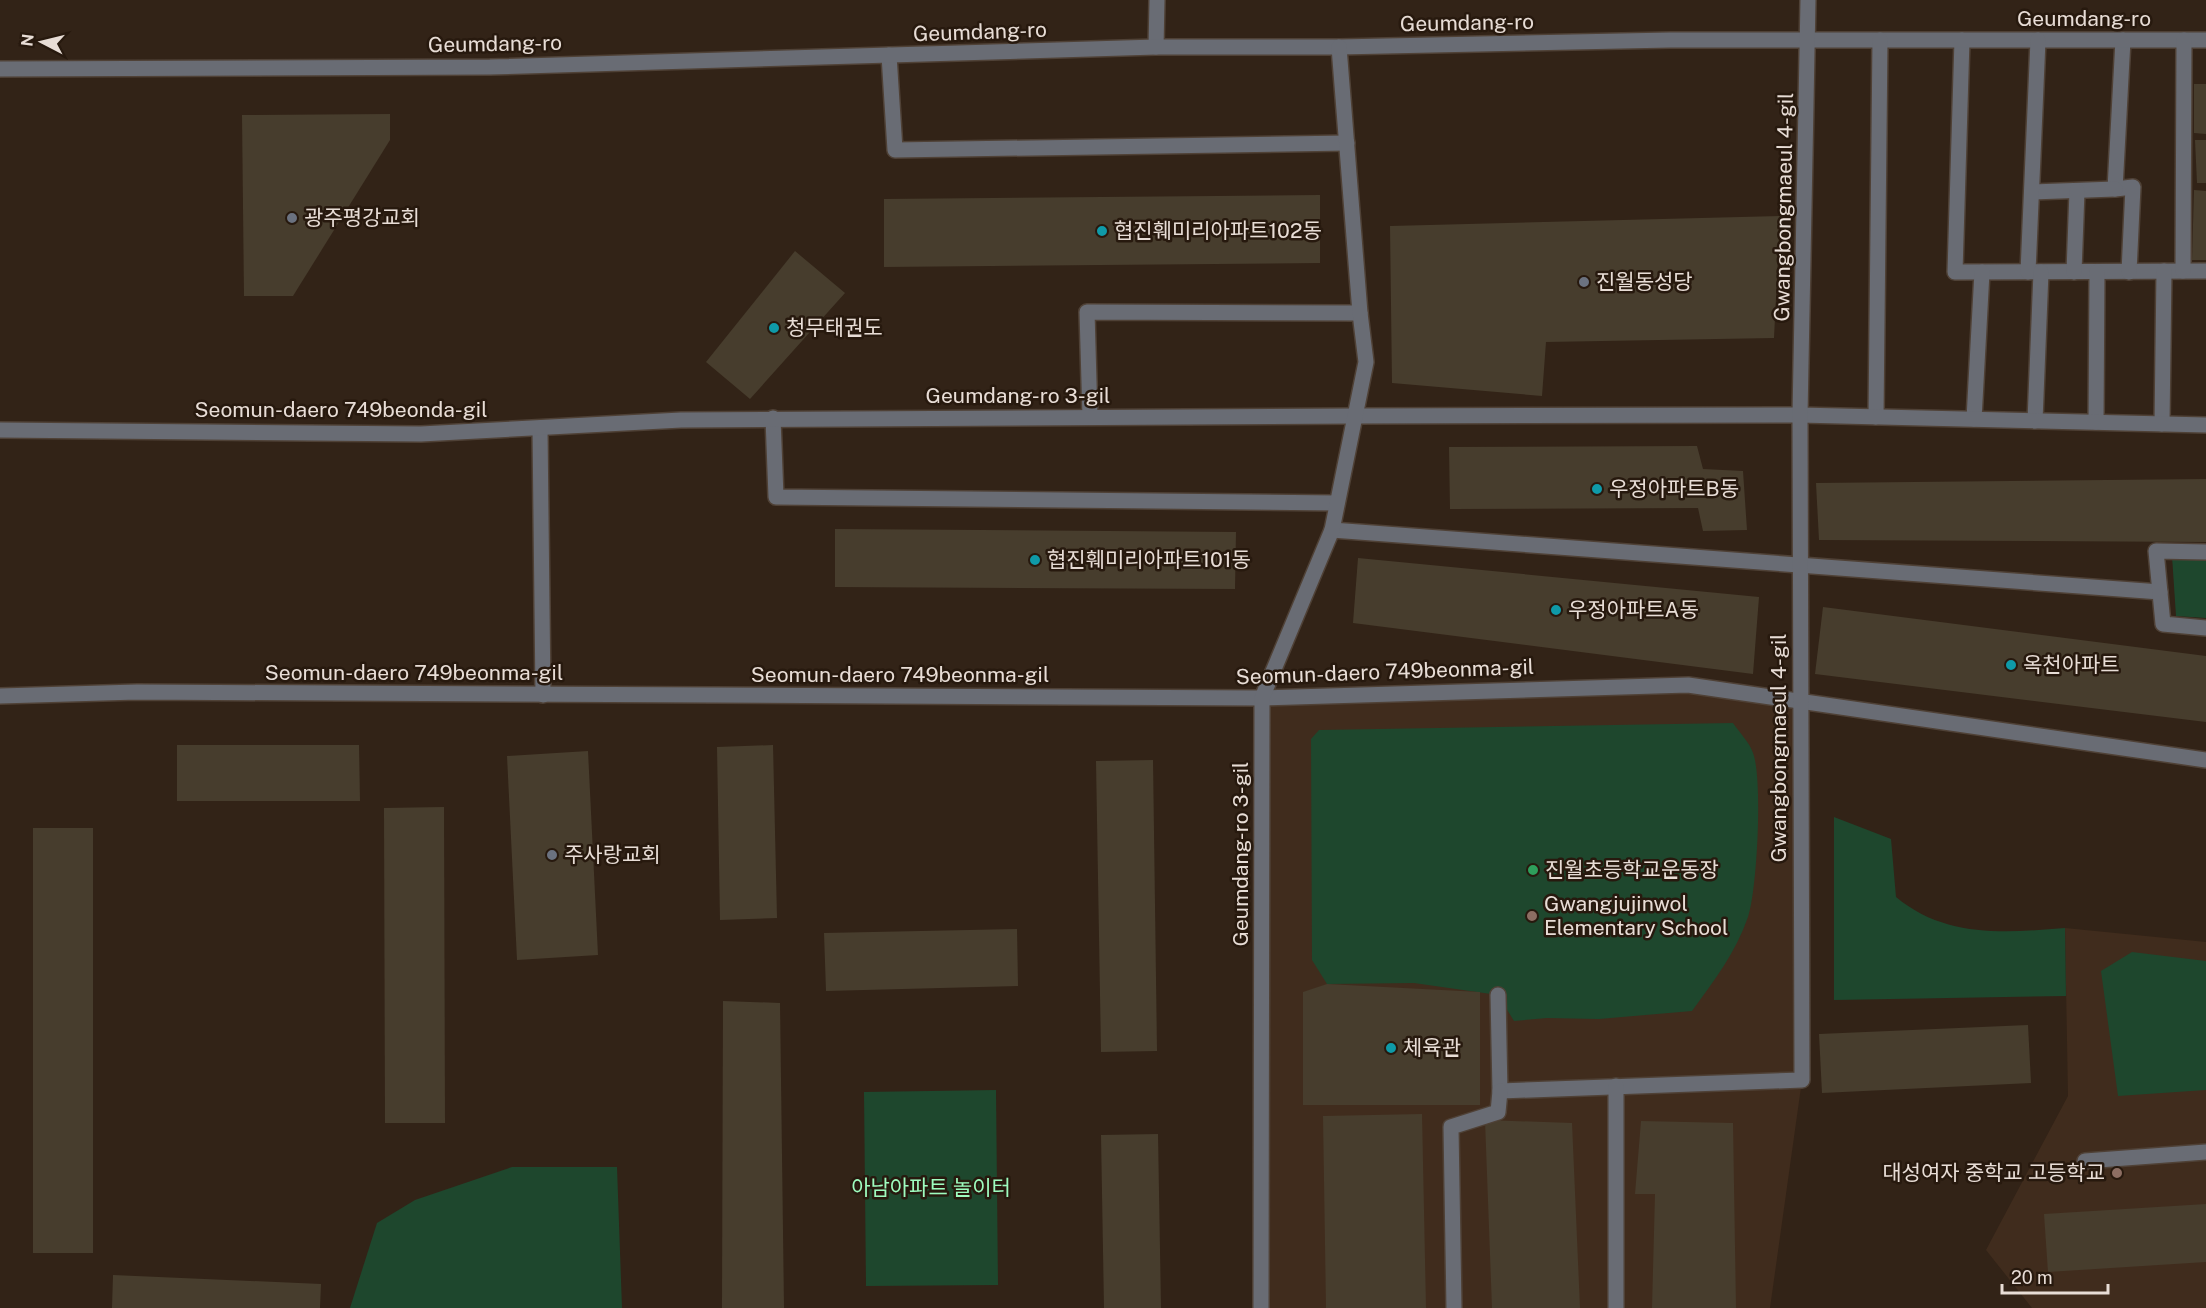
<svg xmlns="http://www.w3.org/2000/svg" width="2206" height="1308" font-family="'Public Sans','Noto Sans KR',sans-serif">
	<rect width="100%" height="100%" fill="#322317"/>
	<g fill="#402c1d">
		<polygon points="1610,686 1799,700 1802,1080 1770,1308 1261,1308 1262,698"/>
		<polygon points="2065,928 2206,942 2206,1308 2032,1308 1986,1250 2068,1096"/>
	</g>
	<g fill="#1e472d">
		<polygon points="2172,556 2206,559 2206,618 2176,616"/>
		<path d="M1733 723C1739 732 1750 743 1753 753 1763 779 1757 891 1748 917 1736 952 1714 981 1692 1011L1599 1019 1547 1018 1514 1021 1498 995 1414 983 1327 984 1312 960 1311 739 1319 730Z"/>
		<path d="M1834 817 1891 839 1896 897C1945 938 2005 933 2065 928L2066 996 1834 1000Z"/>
		<polygon points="2132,952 2206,961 2206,1090 2118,1096 2101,971"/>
		<polygon points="996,1090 998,1285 866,1286 864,1092"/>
		<polygon points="512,1167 617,1167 622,1308 350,1308 377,1223 415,1200"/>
	</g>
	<g fill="#473d2d">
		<polygon points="2194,84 2206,84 2206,134 2194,133"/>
		<polygon points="390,114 390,140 293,296 244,296 242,115"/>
		<polygon points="2195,140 2206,140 2206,183 2197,183"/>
		<polygon points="2194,190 2206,191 2206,260 2192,260"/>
		<polygon points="1320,195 1320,263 884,267 884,199"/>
		<polygon points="1780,216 1774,338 1546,342 1542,396 1392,383 1390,226"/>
		<polygon points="795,251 845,293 750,399 706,362"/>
		<polygon points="1697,446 1703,469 1743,471 1747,530 1703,531 1698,508 1450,509 1449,447"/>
		<polygon points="2206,479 2206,542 1819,540 1816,483"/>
		<polygon points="835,529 1236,532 1235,589 835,587"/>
		<polygon points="1358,558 1759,597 1753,674 1353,623"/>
		<polygon points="1823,607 2206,656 2206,722 1815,674"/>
		<polygon points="177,745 359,745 360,801 177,801"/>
		<polygon points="773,745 777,918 720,920 717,747"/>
		<polygon points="588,751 598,955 517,960 507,756"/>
		<polygon points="1153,760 1157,1051 1101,1052 1096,761"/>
		<polygon points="444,807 445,1123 385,1123 384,808"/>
		<rect x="33" y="828" width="60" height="425"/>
		<polygon points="1017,929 1018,986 826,991 824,933"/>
		<polygon points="1327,984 1480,992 1480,1105 1303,1105 1303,992"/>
		<polygon points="723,1001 780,1003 784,1308 722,1308"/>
		<polygon points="2028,1025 2031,1083 1822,1093 1819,1034"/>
		<polygon points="1422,1114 1426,1308 1326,1308 1323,1116"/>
		<polygon points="1485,1120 1572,1123 1580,1308 1492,1308"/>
		<polygon points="1641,1121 1733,1123 1736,1308 1652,1308 1655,1194 1635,1194"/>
		<polygon points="1158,1134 1161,1308 1104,1308 1101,1135"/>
		<polygon points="2206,1204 2206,1262 2048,1272 2044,1214"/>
		<polygon points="113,1275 321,1284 320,1308 112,1308"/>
	</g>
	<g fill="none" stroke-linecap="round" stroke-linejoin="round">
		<g stroke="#4f4136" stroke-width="18">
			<g id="minor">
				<polyline points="1962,40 1955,272 2206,271"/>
				<polyline points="2123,40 2115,189 2133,187 2129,272"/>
				<polyline points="1156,47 1157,0"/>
				<polyline points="889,55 895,150 1347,143"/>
				<polyline points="0,69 490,67 1156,47 1339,47 1670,40 2206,40"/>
				<polyline points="2032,192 2115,189"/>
				<polyline points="2183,271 2184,40"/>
				<polyline points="2028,272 2038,40"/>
				<polyline points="2074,272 2077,191"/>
				<polyline points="1090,417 1087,312 1360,313"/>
				<polyline points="1876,417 1880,40"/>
				<polyline points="773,418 776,497 1337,503"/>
				<polyline points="1974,419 1982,272"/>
				<polyline points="2035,421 2041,272"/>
				<polyline points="2096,422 2097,272"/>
				<polyline points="2162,424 2164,271"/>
				<polyline points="540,428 543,695"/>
				<polyline points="0,430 421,434 681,420 1355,416 1800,415 2206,425"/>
				<polyline points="1332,530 2160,592"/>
				<polyline points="2206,552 2156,551 2163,624 2206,628"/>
				<polyline points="0,696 137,692 1262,698 1688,685 2206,760"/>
				<polyline points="1498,995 1500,1091 1802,1080 1800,415 1808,0"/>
				<polyline points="2085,1161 2206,1152"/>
				<polyline points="1261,1308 1262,698 1332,530 1366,362 1360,313 1339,47"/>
				<polyline points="1454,1308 1451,1127 1498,1112 1500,1091"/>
				<polyline points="1616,1308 1616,1086"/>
			</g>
		</g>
		<use href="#minor" stroke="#696c74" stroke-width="15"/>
	</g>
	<g fill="#6b7280" stroke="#27190e" stroke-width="2">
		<circle cx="292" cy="218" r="6"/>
		<circle cx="1584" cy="282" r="6"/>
		<circle cx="552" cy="855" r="6"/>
	</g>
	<g fill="#0f9aa8" stroke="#27190e" stroke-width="2">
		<circle cx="1102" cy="231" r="6"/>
		<circle cx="774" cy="328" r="6"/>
		<circle cx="1597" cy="489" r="6"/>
		<circle cx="1035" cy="560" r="6"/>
		<circle cx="1556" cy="610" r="6"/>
		<circle cx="2011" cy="665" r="6"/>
		<circle cx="1391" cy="1048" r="6"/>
	</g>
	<circle fill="#2e9e5b" stroke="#27190e" stroke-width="2" cx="1533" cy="870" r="6"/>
	<g fill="#8d6e63" stroke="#27190e" stroke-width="2">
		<circle cx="1532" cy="916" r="6"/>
		<circle cx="2117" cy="1173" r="6"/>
	</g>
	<g text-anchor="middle" stroke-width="5" stroke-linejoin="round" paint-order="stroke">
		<g font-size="21" fill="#e8ddd6" stroke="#27190e">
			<text x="2084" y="26">Geumdang-ro</text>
			<text transform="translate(1467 23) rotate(-1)" y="7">Geumdang-ro</text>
			<text transform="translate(980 32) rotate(-2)" y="7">Geumdang-ro</text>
			<text transform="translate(495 44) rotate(-1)" y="7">Geumdang-ro</text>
			<text transform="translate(1784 207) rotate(-89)" y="7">Gwangbongmaeul 4-gil</text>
			<text x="1018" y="403">Geumdang-ro 3-gil</text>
			<text x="341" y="417">Seomun-daero 749beonda-gil</text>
			<text transform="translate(1385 672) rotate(-2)" y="7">Seomun-daero 749beonma-gil</text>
			<text x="414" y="680">Seomun-daero 749beonma-gil</text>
			<text x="900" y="682">Seomun-daero 749beonma-gil</text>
			<text transform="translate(1779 748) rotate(-90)" y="7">Gwangbongmaeul 4-gil</text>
			<text transform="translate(1241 854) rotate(-90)" y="7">Geumdang-ro 3-gil</text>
		</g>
		<g font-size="21" fill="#e8ddd6" stroke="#27190e" text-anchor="start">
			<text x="304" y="225">광주평강교회</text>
			<text x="1114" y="238">협진훼미리아파트102동</text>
			<text x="1596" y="289">진월동성당</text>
			<text x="786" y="335">청무태권도</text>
			<text x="1609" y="496">우정아파트B동</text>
			<text x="1047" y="567">협진훼미리아파트101동</text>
			<text x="1568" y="617">우정아파트A동</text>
			<text x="2023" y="672">옥천아파트</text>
			<text x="564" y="862">주사랑교회</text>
			<text x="1545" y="877">진월초등학교운동장</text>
			<text x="1544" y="911">Gwangjujinwol<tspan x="1544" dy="24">Elementary School</tspan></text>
			<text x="1403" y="1055">체육관</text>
			<text x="2105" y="1180" text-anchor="end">대성여자 중학교 고등학교</text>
		</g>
		<g font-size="21" fill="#9efcbf" stroke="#27190e">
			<text x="931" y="1195">아남아파트 놀이터</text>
		</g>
	</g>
	<g transform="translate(42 42) rotate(277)" stroke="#27190e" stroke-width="4.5" paint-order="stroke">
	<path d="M0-4.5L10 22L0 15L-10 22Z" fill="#e8ddd6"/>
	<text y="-9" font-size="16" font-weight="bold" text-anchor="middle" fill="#e8ddd6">N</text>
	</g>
	<path d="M2002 1284v9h106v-9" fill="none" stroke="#e8ddd6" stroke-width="3"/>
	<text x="2011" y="1284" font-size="18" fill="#e8ddd6" stroke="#27190e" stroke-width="4.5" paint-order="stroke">20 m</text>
</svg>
